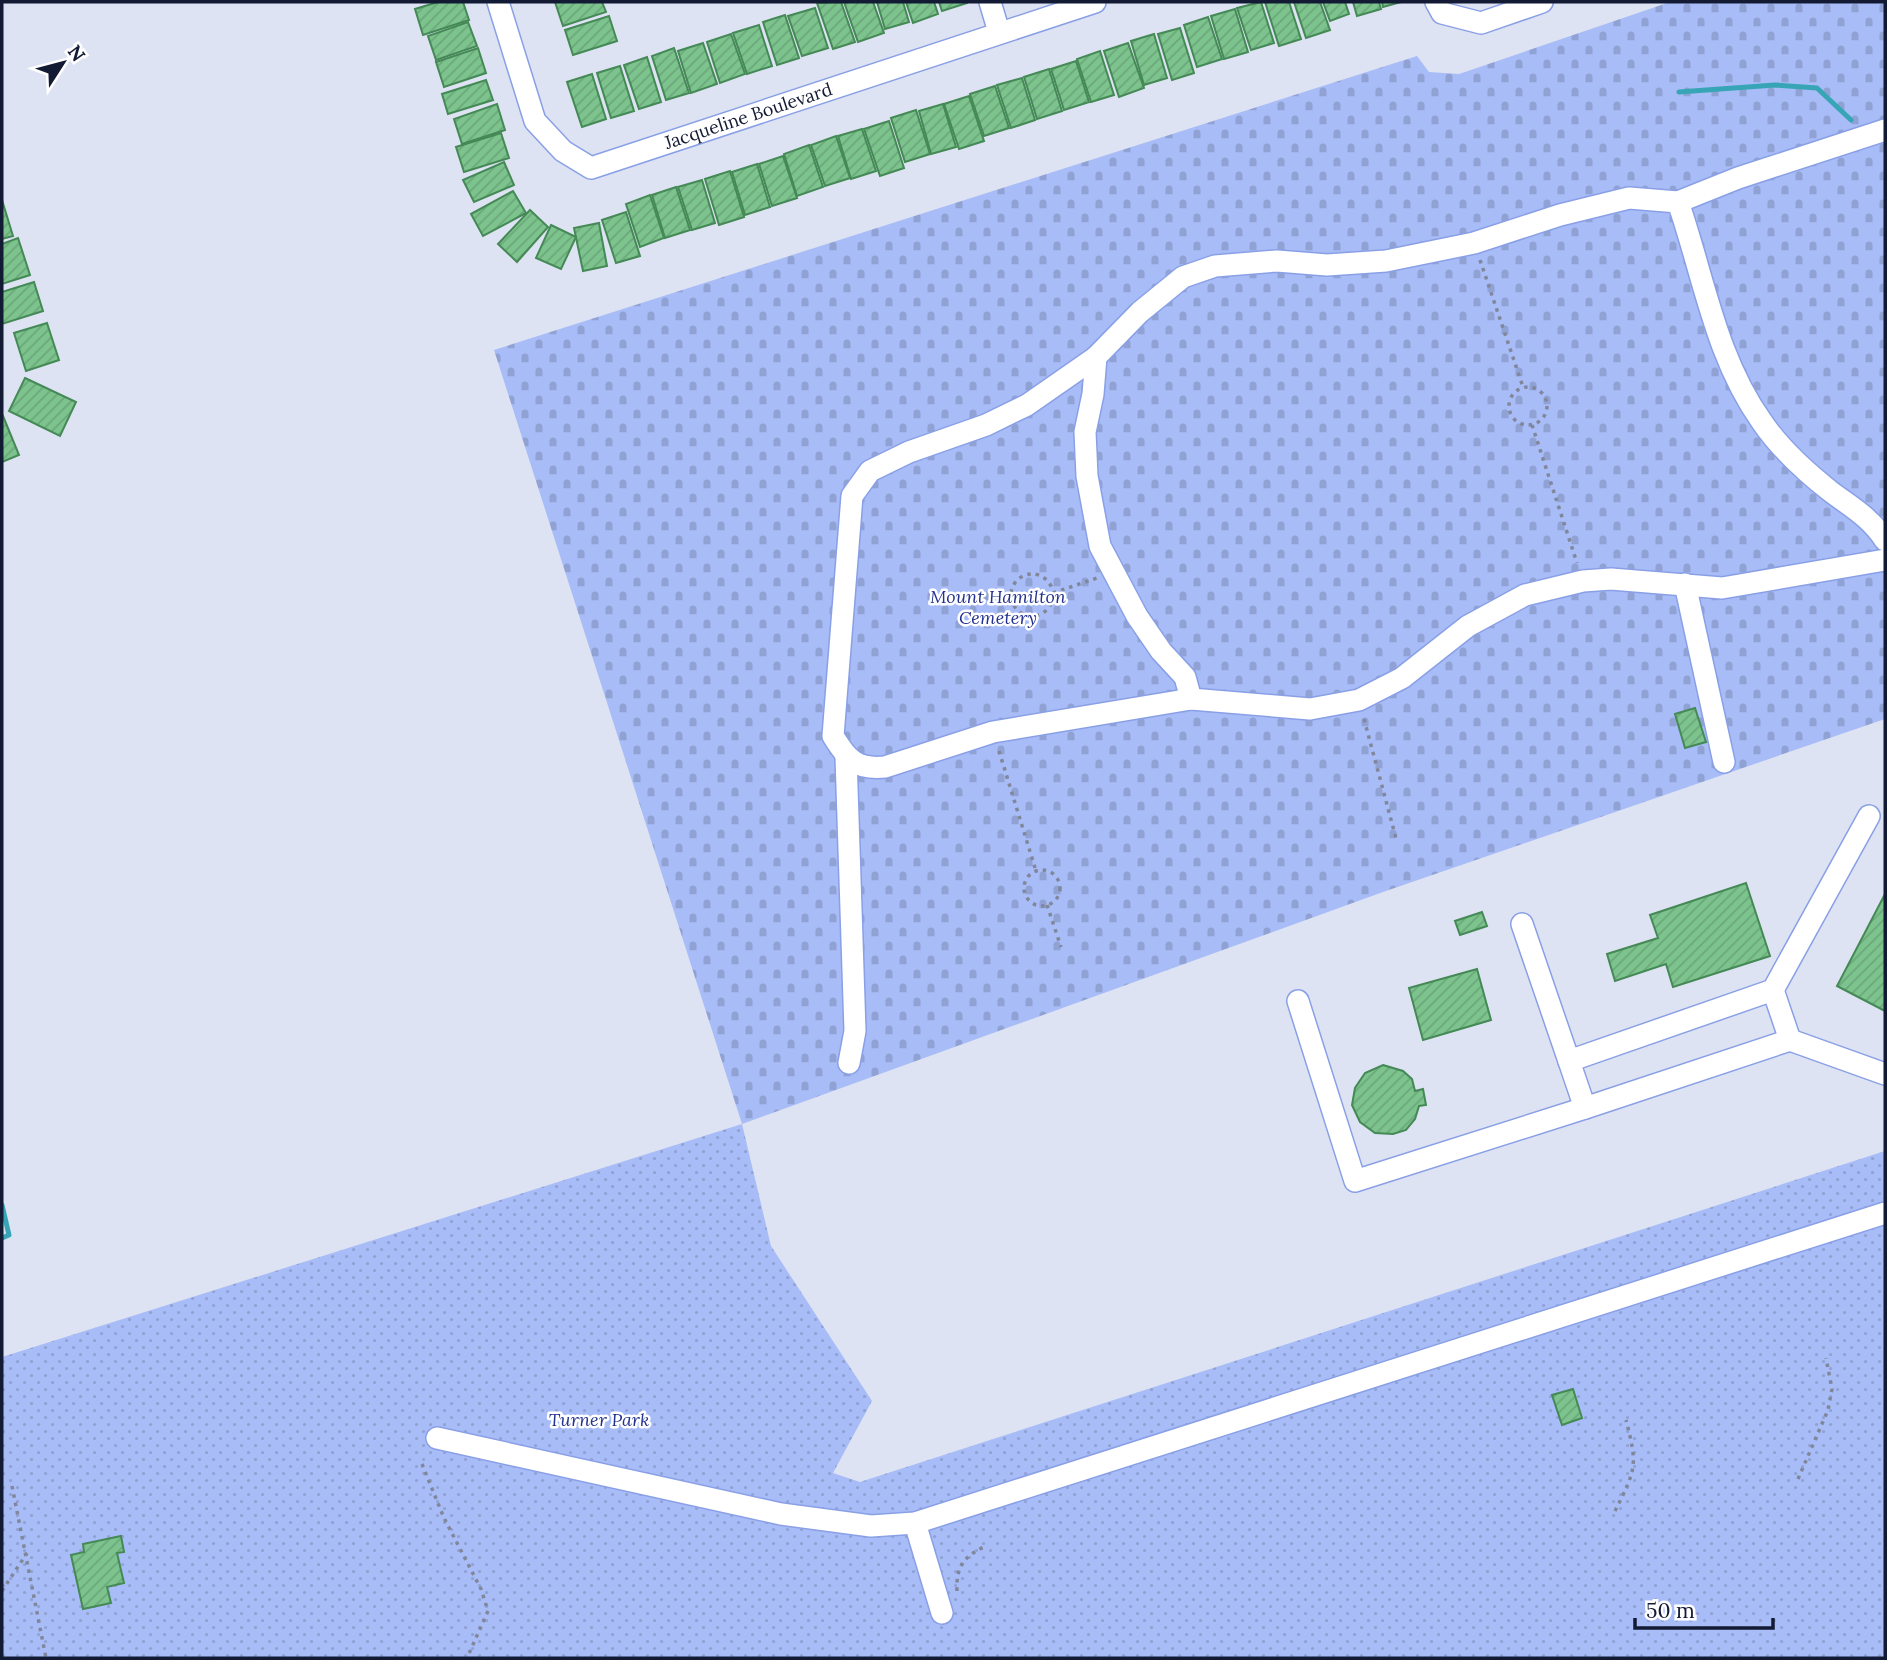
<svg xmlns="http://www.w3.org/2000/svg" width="1887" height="1660" font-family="Lora,serif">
	<defs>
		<pattern id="cemetery-stones" width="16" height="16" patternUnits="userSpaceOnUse" patternTransform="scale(1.75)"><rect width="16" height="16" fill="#a8bcf7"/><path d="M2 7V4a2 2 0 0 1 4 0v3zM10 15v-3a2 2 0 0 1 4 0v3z" fill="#90a1d4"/></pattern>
		<pattern id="park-dots" width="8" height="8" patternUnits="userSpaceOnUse" patternTransform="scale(1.75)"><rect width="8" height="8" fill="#a8bcf7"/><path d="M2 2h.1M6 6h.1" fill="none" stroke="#90a1d4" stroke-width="1.8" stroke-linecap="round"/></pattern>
		<pattern id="building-hatch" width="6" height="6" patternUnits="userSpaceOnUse" patternTransform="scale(1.75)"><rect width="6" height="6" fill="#7dc38d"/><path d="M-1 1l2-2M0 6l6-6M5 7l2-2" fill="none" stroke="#6ba77a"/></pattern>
	</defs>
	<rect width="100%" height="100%" fill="#dde3f2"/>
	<polygon fill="url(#cemetery-stones)" points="1670,2 1885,2 1885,719 1383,892 742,1124 494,350 1417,56 1429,72 1459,74"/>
	<polygon fill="url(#park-dots)" points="742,1124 771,1246 872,1401 833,1473 860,1482 1885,1151 1885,1658 2,1658 2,1357"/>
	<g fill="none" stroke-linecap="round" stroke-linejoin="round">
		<g stroke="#38a5b7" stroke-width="5">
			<polyline points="1679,92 1775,85 1817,88 1851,120"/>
			<polyline points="2,1205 9,1235 2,1238"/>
		</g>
	</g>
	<g fill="url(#building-hatch)" stroke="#448956" stroke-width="2">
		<polygon points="438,2 463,2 469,20 423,35 415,9"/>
		<polygon points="555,2 602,2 606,12 563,26"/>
		<polygon points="841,2 855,42 833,49 817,3"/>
		<polygon points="844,2 873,2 884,33 858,42"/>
		<polygon points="877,2 903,2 909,22 885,29"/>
		<polygon points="906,2 934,2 938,14 913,23"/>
		<polygon points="939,2 967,2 967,3 942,11"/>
		<polygon points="1261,2 1274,43 1251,50 1237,8"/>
		<polygon points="1265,2 1289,2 1301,39 1279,46"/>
		<polygon points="1294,2 1320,2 1330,30 1306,38"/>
		<polygon points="1323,2 1345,2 1349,14 1330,21"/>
		<polygon points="1353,2 1379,2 1381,9 1357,16"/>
		<polygon points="1382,2 1401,2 1383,7"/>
		<polygon points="815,8 828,48 802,56 788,16"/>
		<polygon points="1235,9 1248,52 1224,59 1211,16"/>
		<polygon points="785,15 799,58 777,65 763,22"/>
		<polygon points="609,16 617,41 573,55 565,30"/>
		<polygon points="1208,17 1222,59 1197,67 1184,25"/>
		<polygon points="468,22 477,46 436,60 428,36"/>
		<polygon points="759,25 772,66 747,74 733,33"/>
		<polygon points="1180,28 1194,73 1172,80 1158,34"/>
		<polygon points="731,34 745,74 720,83 707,42"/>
		<polygon points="1154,34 1167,78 1144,85 1131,41"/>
		<polygon points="703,43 717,84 691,93 678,51"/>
		<polygon points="1128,43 1144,88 1119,97 1104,51"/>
		<polygon points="478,48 486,73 444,87 436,62"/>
		<polygon points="674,48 689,93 666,100 652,56"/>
		<polygon points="1100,51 1114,95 1091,102 1077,59"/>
		<polygon points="647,57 661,102 639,109 624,65"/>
		<polygon points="1076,61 1089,102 1064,110 1051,69"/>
		<polygon points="620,66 634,111 611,118 597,73"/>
		<polygon points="1049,69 1062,111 1037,119 1024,77"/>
		<polygon points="592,74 606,119 582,127 567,82"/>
		<polygon points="1022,78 1035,120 1011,128 997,85"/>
		<polygon points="486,80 493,100 448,114 442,94"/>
		<polygon points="995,86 1009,128 984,136 970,94"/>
		<polygon points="969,96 984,141 959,149 944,104"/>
		<polygon points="497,104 505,130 462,144 454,119"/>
		<polygon points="943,104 956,147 931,154 919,111"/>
		<polygon points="916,110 930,154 905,162 891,118"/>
		<polygon points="889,121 904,168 880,176 864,129"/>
		<polygon points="862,129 876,171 851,179 838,136"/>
		<polygon points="501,133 509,158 464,172 456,147"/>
		<polygon points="836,136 850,178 825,186 811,145"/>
		<polygon points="809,145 823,187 797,196 784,154"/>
		<polygon points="783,156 797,198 772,206 759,164"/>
		<polygon points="504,162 514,185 474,202 463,180"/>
		<polygon points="757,164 770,207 745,215 732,172"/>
		<polygon points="730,171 744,217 719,225 705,179"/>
		<polygon points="702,180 715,223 692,230 678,187"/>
		<polygon points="676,187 690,230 665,238 652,195"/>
		<polygon points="513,191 526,213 483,236 471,214"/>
		<polygon points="650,195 664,238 640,247 626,204"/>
		<polygon points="2,200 13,236 2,239"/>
		<polygon points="530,210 548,227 517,262 498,244"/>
		<polygon points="626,212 640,256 616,263 602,220"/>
		<polygon points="599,223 607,266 583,271 574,228"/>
		<polygon points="551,225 576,237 561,269 536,258"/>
		<polygon points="18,238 30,275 2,284 2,244"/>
		<polygon points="34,282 43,311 2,324 2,292"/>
		<polygon points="47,323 59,360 26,371 14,333"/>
		<polygon points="25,378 76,402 60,436 9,411"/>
		<polygon points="3,416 19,455 2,462 2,417"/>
		<polygon points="1695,708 1706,742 1685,748 1675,714"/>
		<polygon points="1746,883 1770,956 1673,987 1666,964 1615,981 1607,954 1658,938 1650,915"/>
		<polygon points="1885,894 1885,1011 1837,986"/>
		<polygon points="1482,912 1487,926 1460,935 1455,921"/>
		<polygon points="1477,969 1491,1020 1423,1040 1409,988"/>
		<polygon points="1383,1065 1403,1071 1412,1079 1415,1091 1423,1089 1426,1105 1419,1106 1415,1119 1406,1130 1393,1134 1375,1133 1360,1122 1352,1105 1355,1088 1365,1073"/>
		<polygon points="1573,1389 1582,1418 1562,1425 1552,1395"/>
		<polygon points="121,1536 124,1552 117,1553 124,1583 107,1587 111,1603 83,1609 71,1555 84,1552 83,1544"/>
	</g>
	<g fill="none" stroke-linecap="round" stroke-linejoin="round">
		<g stroke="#8aa0e6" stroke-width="24">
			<g id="minor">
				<path id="s1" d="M498 2 535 121 563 151 591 168 1095 2"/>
				<polyline points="990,2 999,32"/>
				<polyline points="1436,2 1442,13 1481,23 1542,2"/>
				<polyline points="1678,202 1738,178 1885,130"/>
				<path d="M1096 357 1027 405 986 425 909 452 870 471 852 496 833 736C847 759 856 770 885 767L993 732 1191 699"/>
				<path d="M1885 540C1870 517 1851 507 1830 491 1806 472 1779 447 1762 422 1715 356 1704 277 1678 202L1629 198 1560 215 1474 243 1386 261 1327 265 1277 261 1215 266 1183 277 1140 312 1096 357 1093 394 1085 432 1087 476 1100 546 1137 616 1161 651 1185 677 1191 699 1310 709 1359 700 1402 678 1468 626 1525 595 1583 581 1611 579 1722 588 1885 560"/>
				<polyline points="1685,584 1724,762"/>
				<polyline points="846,757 855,1031 849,1063"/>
				<polyline points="1522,924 1569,1061 1773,990 1869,816"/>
				<polyline points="1298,1001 1355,1181 1585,1108"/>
				<polyline points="1790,1040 1885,1074"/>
				<polyline points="1569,1061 1585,1108 1790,1040 1773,990"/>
				<polyline points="437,1438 781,1514 871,1526 915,1523 1885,1213"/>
				<polyline points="915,1523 942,1613"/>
			</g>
		</g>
		<g stroke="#81879b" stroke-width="3.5" stroke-dasharray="3.5 5" stroke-linecap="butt">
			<polyline points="1480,260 1523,387"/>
			<circle cx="1528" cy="406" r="19"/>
			<polyline points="1532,425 1577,563"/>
			<circle cx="1032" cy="595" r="21"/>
			<polyline points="1053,593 1097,578"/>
			<polyline points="1364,719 1397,842"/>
			<polyline points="999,751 1036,871"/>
			<circle cx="1042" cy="888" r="18"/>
			<polyline points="1047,905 1061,947"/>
			<polyline points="422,1464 444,1518 481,1589 488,1611 467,1658"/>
			<polyline points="1798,1479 1828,1410 1832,1389 1826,1358"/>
			<polyline points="12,1486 46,1658"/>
			<path d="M1615 1511C1636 1469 1638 1466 1626 1420"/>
			<polyline points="2,1591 27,1553"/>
			<path d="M957 1591C956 1567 963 1557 984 1547"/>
		</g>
		<use href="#minor" stroke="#fff" stroke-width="21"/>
	</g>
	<g text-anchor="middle" stroke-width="5" stroke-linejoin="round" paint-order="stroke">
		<g font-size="18" fill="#131a34" stroke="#fff">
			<text dy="6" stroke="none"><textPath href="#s1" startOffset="364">Jacqueline Boulevard</textPath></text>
		</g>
		<g font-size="18" font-style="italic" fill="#24328f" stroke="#fff">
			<text x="998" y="603">Mount Hamilton<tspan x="998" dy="21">Cemetery</tspan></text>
			<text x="599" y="1426">Turner Park</text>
		</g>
	</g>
	<rect width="1887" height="1660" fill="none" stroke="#131a34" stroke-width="7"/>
	<g transform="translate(63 63) rotate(54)" stroke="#ffffff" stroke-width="5" paint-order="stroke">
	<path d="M0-5L12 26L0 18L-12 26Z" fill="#131a34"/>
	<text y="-10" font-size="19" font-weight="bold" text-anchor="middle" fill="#131a34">N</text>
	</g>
	<path d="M1635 1618v10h138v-10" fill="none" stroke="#131a34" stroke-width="3.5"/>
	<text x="1646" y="1618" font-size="21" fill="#131a34" stroke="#ffffff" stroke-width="5" paint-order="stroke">50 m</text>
</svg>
